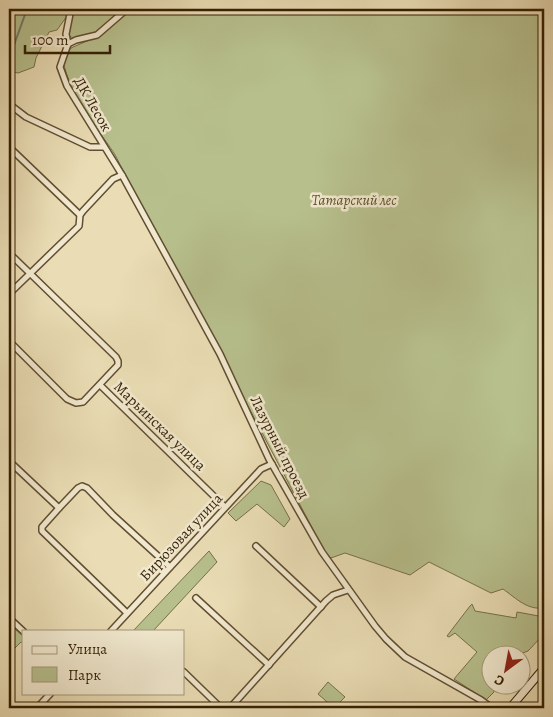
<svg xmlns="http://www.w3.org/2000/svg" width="553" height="717" font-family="Alegreya,serif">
	<rect width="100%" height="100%" fill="#eaddb5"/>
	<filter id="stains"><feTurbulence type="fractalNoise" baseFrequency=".004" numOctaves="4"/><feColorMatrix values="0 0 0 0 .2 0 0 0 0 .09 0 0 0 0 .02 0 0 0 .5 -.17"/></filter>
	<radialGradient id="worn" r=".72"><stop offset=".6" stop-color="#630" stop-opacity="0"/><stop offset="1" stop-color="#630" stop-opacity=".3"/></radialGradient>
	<g fill="#b7c08d" stroke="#767048">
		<polygon points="9,9 68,9 67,16 57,30 49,32 36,58 34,67 18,73 9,71"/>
		<path d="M73 9H125C110 21 89 45 68 36Z"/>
		<path d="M132 9H544V608C527 610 517 599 503 589L491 593 429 562 410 575 345 553 331 558 325 552 114 153C95 125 70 95 63 61L71 48 96 37Z"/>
		<polygon points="261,481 271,485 290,519 284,527 257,504 236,521 228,513"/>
		<polygon points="209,551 217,562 153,631 133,631"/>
		<polygon points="472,604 475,611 516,618 517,612 544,617 544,634 528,651 520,654 490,654 490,684 493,685 494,692 486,700 454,679 477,652 455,633 449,637 447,636 470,606"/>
		<polygon points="9,623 24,637 24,643 21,642 9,654"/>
		<polygon points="328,682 345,697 334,708 318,694"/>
	</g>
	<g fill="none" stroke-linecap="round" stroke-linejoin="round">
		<polyline stroke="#717d6d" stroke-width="2" points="14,45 27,9"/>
		<g stroke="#624e30" stroke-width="8">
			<g id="street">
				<polyline points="127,9 97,35 76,40 68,44 60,67 67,86 122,175 220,354 269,459 322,552 375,626 386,639 405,657 481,700 492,708"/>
				<polyline points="68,44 66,34 71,9"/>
				<polyline points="9,104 26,117 90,147 104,147"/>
				<polyline points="9,147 80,215"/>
				<polyline points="9,253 116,357 118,361 118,365 83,402 76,403 67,399 9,341"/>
				<polyline points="9,294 79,226 80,215 83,211 113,179 122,175"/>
				<polyline points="100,385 225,507"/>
				<polyline points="9,461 59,508 78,488 82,486 87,488 113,515 170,567"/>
				<polyline points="59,508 42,527 42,531 127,613"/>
				<polyline points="256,546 321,607"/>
				<polyline points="196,598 269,665"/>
				<polyline points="9,618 24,632"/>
				<polyline points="111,631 261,469 272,464"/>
				<polyline points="184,672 221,708"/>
				<polyline points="37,708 51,693"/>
				<polyline points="230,708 326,601 333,595 348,590"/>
			</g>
		</g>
		<g stroke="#341f03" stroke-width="9">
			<polyline id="secondary" points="510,708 544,668"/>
		</g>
		<use href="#street" stroke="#f1e9cf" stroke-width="5"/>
		<use href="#secondary" stroke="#f1e9cf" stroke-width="7"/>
	</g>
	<g text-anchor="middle" stroke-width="5" stroke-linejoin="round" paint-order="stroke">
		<g font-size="15" fill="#341f03" stroke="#f1e9cf">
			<text transform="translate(93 104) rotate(60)" y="5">ДК Лесок</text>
			<text transform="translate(160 426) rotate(44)" y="5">Марьинская улица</text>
			<text transform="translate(280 447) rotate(63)" y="5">Лазурный проезд</text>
			<text transform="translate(181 537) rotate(-47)" y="5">Бирюзовая улица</text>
		</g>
		<g font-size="15" font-style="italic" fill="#5b4f2c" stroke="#f1e9cf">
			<text x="354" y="205">Татарский лес</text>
		</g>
	</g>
	<rect width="553" height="717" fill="none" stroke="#eaddb5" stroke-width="30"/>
	<rect x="10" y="10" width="533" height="697" fill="none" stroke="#341f03" stroke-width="2.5"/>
	<rect x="15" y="15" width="523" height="687" fill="none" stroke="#341f03"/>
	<rect x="22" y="630" width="162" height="65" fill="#f1e9cf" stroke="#a5987d"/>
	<rect x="32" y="646" width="25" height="8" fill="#f1e9cf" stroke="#a5987d"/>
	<text x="68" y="654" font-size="15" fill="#341f03">Улица</text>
	<rect x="32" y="667" width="25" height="15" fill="#b7c08d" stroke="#a5987d"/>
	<text x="68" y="680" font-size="15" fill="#341f03">Парк</text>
	<g transform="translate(506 670) rotate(212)"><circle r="24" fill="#f1e9cf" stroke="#a5987d"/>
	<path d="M0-4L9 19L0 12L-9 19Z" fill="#8f2418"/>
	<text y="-8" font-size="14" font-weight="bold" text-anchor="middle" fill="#341f03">С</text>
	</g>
	<path d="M25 45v8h85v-8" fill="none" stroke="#341f03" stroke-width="2.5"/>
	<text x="32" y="45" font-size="15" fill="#341f03" stroke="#f1e9cf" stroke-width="4" paint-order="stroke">100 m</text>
	<rect width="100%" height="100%" filter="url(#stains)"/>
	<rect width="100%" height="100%" fill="url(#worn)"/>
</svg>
